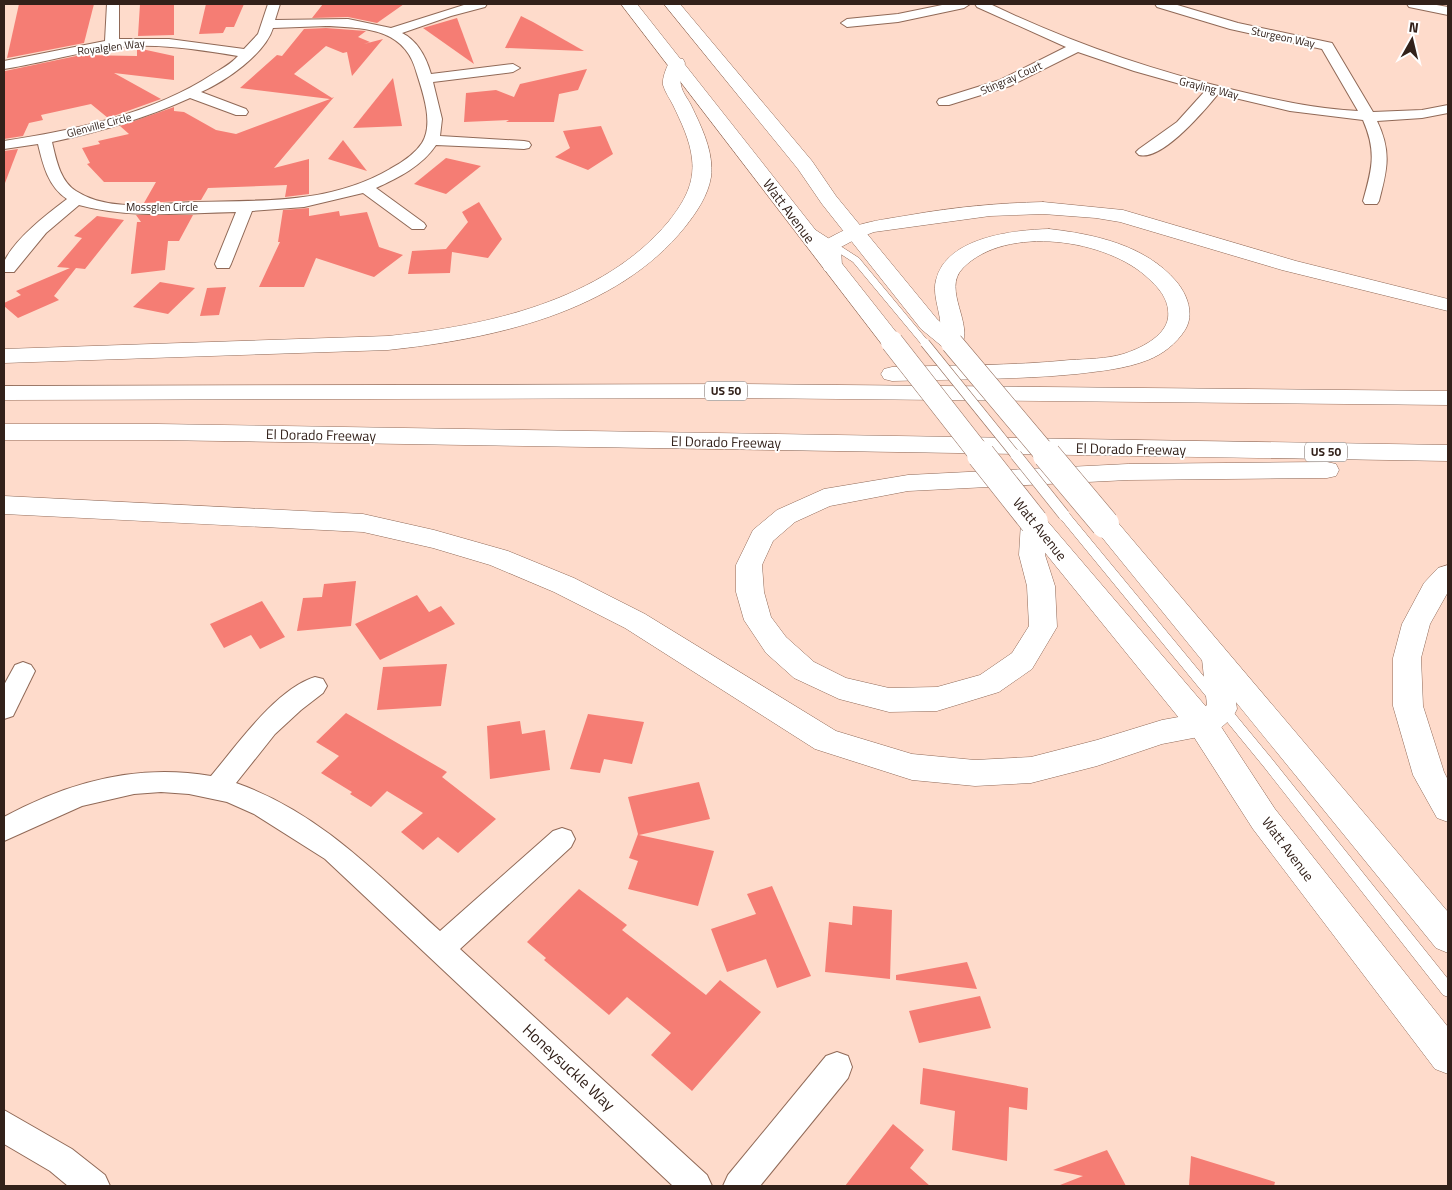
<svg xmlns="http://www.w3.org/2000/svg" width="1452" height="1190" font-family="'Titillium Web',sans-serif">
	<rect width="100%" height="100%" fill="#fedbcb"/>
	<g fill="#f57d74">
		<polygon points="19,4 94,4 84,43 7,58"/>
		<polygon points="140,4 174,4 174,35 138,36"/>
		<polygon points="206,4 244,4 234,27 226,27 223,33 199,34"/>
		<polygon points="323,4 404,4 377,23 348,17 312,18"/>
		<polygon points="521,16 533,22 584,51 505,48"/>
		<polygon points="457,18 474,64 423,28"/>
		<polygon points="326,28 366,31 358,37 370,42 364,44 383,39 352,76 347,52 343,53 326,46 294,74 332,98 334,97 274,168 309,159 309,194 285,197 287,185 208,188 201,200 144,203 156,182 104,182 87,164 90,163 82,148 100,144 98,141 129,134 120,126 174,107 174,111 184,112 216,130 236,134 330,99 240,88 277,55 282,56 304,29"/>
		<polygon points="137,48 174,56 174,80 114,73 161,99 108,118 91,104 41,115 43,120 29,123 23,136 4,139 5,71 81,55 137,56"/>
		<polygon points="587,69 578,90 559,94 554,122 506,122 509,120 464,122 466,93 496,90 514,97 520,84"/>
		<polygon points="393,78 402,126 353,128"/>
		<polygon points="601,126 613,154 588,170 555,157 570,148 563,131"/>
		<polygon points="343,140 367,171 328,159"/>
		<polygon points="18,149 5,183 4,183 4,151"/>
		<polygon points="446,158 481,166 446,194 414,184"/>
		<polygon points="479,202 502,239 488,258 452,252 450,273 408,274 412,251 446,249 468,222 462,212"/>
		<polygon points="309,208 309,216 339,211 340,216 367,212 379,247 403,255 374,277 316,258 304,287 259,287 280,242 278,242 283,210"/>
		<polygon points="136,215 193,215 179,241 168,241 165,270 131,274 137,222 141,222"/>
		<polygon points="97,216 124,220 85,269 76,268 54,296 59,300 18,318 4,306 4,303 21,295 16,291 70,268 57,267 82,238 74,236"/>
		<polygon points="160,282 195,288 168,314 133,307"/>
		<polygon points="226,287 219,315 200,316 207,288"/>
		<polygon points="356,581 351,626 297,631 303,598 322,597 324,584"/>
		<polygon points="417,595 429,612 441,606 455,624 380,660 355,624"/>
		<polygon points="262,601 285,637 260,649 251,635 224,648 210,624"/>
		<polygon points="447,664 441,706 377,710 383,667"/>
		<polygon points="346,713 447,772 442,777 496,819 458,853 438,837 423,850 401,832 423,813 387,791 371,807 350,794 352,792 321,773 339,756 316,742"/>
		<polygon points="588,714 644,722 632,764 604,759 600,773 570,769"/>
		<polygon points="520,721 522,734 545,730 550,770 490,779 487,726"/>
		<polygon points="699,782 710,819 639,835 714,851 698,906 628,889 638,861 629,858 638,834 628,797"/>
		<polygon points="772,886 811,976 777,988 766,959 727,972 711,929 756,914 747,894"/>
		<polygon points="579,889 627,925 622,930 706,995 720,980 761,1012 692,1091 651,1055 671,1033 627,997 609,1015 544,960 546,958 527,942"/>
		<polygon points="853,906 892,910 890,979 825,972 829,922 852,925"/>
		<polygon points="967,962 977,989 896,980 896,975"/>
		<polygon points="980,996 991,1028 919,1043 909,1011"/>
		<polygon points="923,1068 1028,1088 1027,1110 1009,1107 1007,1161 952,1150 955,1111 920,1104"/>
		<polygon points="893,1124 924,1150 910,1168 930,1186 845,1186"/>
		<polygon points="1107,1150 1126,1186 1060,1186 1060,1185 1083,1176 1053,1170"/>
		<polygon points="1191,1156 1275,1182 1274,1186 1189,1186"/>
	</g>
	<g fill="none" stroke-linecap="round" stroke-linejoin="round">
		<g stroke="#906957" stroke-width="1">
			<g id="service">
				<polygon points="808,229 814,229 859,258 928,341 928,345 922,345 853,262 808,233"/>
				<polygon points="1064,511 1068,512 1272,759 1448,979 1448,997 1443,995 1264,767 1060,518 1059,515"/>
			</g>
		</g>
		<g stroke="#906957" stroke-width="2">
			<g id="minor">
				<path d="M107 4H119V39H169L244 49 258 34 268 4H280L275 20 348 19 391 28 467 4H487L485 7 451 16 402 33C418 41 426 57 431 74L513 64 520 68 513 72 433 82 442 119 440 136 524 141 529 142 531 145 529 148 524 149 436 145C422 166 398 178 376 188L424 223 426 226 424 229H412L363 193 304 207 252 211 231 264 229 268H217L215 264 236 212C184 213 130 219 79 205L46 233 14 272H4C4 268 3 264 5 260 16 238 47 214 67 199 48 186 43 165 38 144L4 149V141C75 130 152 114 213 74 221 69 231 64 238 56 199 50 159 43 120 47 81 51 43 63 4 69V61L105 41ZM326 26C366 28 406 28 417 74 423 93 434 124 422 143 415 154 401 163 390 169 328 205 260 200 191 202 155 204 108 212 76 191 60 181 56 159 52 142 99 132 146 118 190 98L236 115H246L248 112 246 109 201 92C226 81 265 54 273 28Z"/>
				<polygon points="947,4 970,4 964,8 898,22 847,27 841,23 847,19 898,14"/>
				<path d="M975 4H990C1069 42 1150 70 1234 90 1275 100 1316 109 1358 111L1322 49 1230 29 1157 7 1155 4H1174L1238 23 1332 43 1373 112 1422 110 1448 105V113L1422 118 1377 121C1392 152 1387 170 1379 201L1377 204H1365L1363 201C1372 169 1377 152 1363 120L1290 111 1218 94C1204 111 1162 161 1139 155L1136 152 1139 149 1177 122 1205 91 1134 71 1078 52 1010 86 949 105H939L937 102 939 99 1000 80 1066 47 977 7Z"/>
				<polygon points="1407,4 1431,4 1448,7 1448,15 1409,7"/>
				<polygon points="23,662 31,665 35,671 13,716 4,719 4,685 15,665"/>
				<path d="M315 677 323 679 327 686 323 693 301 710 275 734 236 783C319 812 376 873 440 931L553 831 562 828 571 831 575 839 571 847 460 949 707 1175 712 1186H673L325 859 254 814 227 802 189 794 161 792 134 794 82 806 4 841V817C68 782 138 763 211 776 237 745 276 689 315 677Z"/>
				<polygon points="837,1052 848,1056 852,1067 848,1078 760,1186 723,1186 728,1175 826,1056"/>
				<polygon points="4,1110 72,1149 105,1175 110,1186 68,1186 50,1171 4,1144"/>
			</g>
		</g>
		<g stroke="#906957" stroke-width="1">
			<g id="primary">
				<polygon points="621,4 637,4 900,337 903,342 900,347 892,349 884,347"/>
				<polygon points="664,4 680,4 812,161 836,196 937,319 963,343 960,348 952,350 944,348 921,329 822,204 798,169"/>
				<polygon points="1034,513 1043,516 1214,716 1275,809 1448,1027 1448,1074 1435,1069 1253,829 1192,734 1025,528 1021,522 1025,516"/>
				<polygon points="1105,515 1114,518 1448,912 1448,953 1436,948 1096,530 1092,524 1096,518"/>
			</g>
		</g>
		<g stroke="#906957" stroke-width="1">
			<g id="motorway">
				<path d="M677 58 683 59 685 63C683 70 679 78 681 85 682 92 688 99 691 105 702 128 714 152 711 177 708 196 696 213 685 227 616 313 492 339 388 350L4 363V349L388 336C486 326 603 301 669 221 684 202 695 183 692 159 690 140 681 122 673 105 670 99 665 92 663 85 662 77 667 66 671 59Z"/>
				<path d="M1043 202 1123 210 1296 261 1448 299V311L1282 270 1120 222 1096 218 1043 214 990 216 874 232 858 238 841 247 842 267 839 271 832 273 825 271C820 264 819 248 824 241 855 222 875 221 910 215 955 207 998 203 1043 202Z"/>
				<path d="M1049 229C1094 234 1145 245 1176 281 1187 294 1195 314 1185 330 1176 344 1163 354 1148 360 1125 369 1101 371 1077 374 1016 380 954 379 892 381L884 379 881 374 884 369 892 367C951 365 1011 366 1070 360 1087 359 1106 359 1123 354 1139 349 1165 337 1168 318 1170 301 1160 289 1149 279 1108 239 1006 224 963 268 941 290 976 325 960 348L952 350 944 348C938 339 942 325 939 314 937 303 933 291 936 280 946 237 1014 230 1049 229Z"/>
				<polygon points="743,384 1448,391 1448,405 743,398 4,400 4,386"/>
				<polygon points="4,424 157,424 1448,445 1448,461 157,440 4,440"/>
				<polygon points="1327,462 1336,464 1339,470 1336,476 1327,478 1128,480 908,491 830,506 795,522 773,541 762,565 764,592 771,617 786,637 814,662 846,678 889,688 937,687 980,675 1012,653 1029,626 1027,586 1019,555 1021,522 1025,516 1034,513 1043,516 1047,522 1045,555 1055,586 1057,627 1032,669 999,692 937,711 889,712 839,699 794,678 766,653 744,620 736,592 736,565 753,530 777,510 824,489 908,475 1128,464"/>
				<polygon points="4,496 363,514 434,530 508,551 574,578 645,614 836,731 912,754 975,760 1031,757 1097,740 1162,720 1195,714 1207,705 1202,659 1206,651 1216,648 1226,651 1230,659 1237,709 1233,717 1214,734 1162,744 1097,766 1031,783 975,786 912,780 815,749 625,628 554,592 490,565 433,548 363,532 4,514"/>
				<polygon points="1448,565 1448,592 1430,624 1421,658 1423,706 1444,772 1448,780 1448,822 1437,818 1413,775 1393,706 1393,658 1402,624 1424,583 1438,568"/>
			</g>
		</g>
		<use href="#service" fill="#fff" fill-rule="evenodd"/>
		<use href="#minor" fill="#fff" fill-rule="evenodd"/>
		<use href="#primary" fill="#fff" fill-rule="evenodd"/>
		<use href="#motorway" fill="#fff" fill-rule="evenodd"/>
		<g stroke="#906957" stroke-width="10" stroke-linecap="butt">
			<polyline id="service-bridge-far1" points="925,343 1017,457"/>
		</g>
		<g stroke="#906957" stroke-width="12" stroke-linecap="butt">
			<polyline id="service-bridge" points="1016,455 1064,515"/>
		</g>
		<g stroke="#906957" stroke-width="23" stroke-linecap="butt">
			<g id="primary-bridge-far1">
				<polyline points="892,342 982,457"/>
				<polyline points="952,343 1048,457"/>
			</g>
		</g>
		<g stroke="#906957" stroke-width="29" stroke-linecap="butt">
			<g id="primary-bridge">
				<polyline points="981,455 1034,522"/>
				<polyline points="1047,455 1105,524"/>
			</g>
		</g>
		<use href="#service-bridge-far1" stroke="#fff" stroke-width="9"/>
		<use href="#service-bridge" stroke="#fff" stroke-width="11"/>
		<use href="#primary-bridge-far1" stroke="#fff" stroke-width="22"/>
		<use href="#primary-bridge" stroke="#fff" stroke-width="28"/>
	</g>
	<g text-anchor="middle" stroke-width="4" stroke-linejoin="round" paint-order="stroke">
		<g font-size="11" fill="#32211a" stroke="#fff">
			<text transform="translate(1283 37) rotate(12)" y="4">Sturgeon Way</text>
			<text transform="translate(111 47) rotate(-7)" y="4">Royalglen Way</text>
			<text transform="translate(1011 78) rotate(-24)" y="4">Stingray Court</text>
			<text transform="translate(1209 88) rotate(14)" y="4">Grayling Way</text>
			<text transform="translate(99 125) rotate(-15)" y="4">Glenville Circle</text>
			<text x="162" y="211">Mossglen Circle</text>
		</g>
		<g fill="#fff" stroke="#70645f" stroke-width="1">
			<rect x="705" y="381.5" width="42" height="19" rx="4"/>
			<rect x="1305" y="442.5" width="42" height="19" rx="4"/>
		</g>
		<g font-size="12" font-weight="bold" fill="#32211a">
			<text x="726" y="395">US 50</text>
			<text x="1326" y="456">US 50</text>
		</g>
		<g font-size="14" fill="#32211a" stroke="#fff">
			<text transform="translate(789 211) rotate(53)" y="5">Watt Avenue</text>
			<text transform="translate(321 435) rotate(1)" y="5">El Dorado Freeway</text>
			<text transform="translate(726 442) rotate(1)" y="5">El Dorado Freeway</text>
			<text transform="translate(1131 449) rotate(1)" y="5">El Dorado Freeway</text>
			<text transform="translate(1040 529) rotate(51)" y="5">Watt Avenue</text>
			<text transform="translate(1288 849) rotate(53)" y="5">Watt Avenue</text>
		</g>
		<g font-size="16" fill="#32211a" stroke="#fff">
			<text transform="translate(569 1067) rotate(43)" y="6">Honeysuckle Way</text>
		</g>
	</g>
	<rect width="1452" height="1190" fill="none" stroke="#32211a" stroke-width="10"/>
	<g transform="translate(1412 40) rotate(8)" stroke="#ffffff" stroke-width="4" paint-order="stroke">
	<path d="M0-4L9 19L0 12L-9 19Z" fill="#32211a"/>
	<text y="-8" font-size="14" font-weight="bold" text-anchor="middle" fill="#32211a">N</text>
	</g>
</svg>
